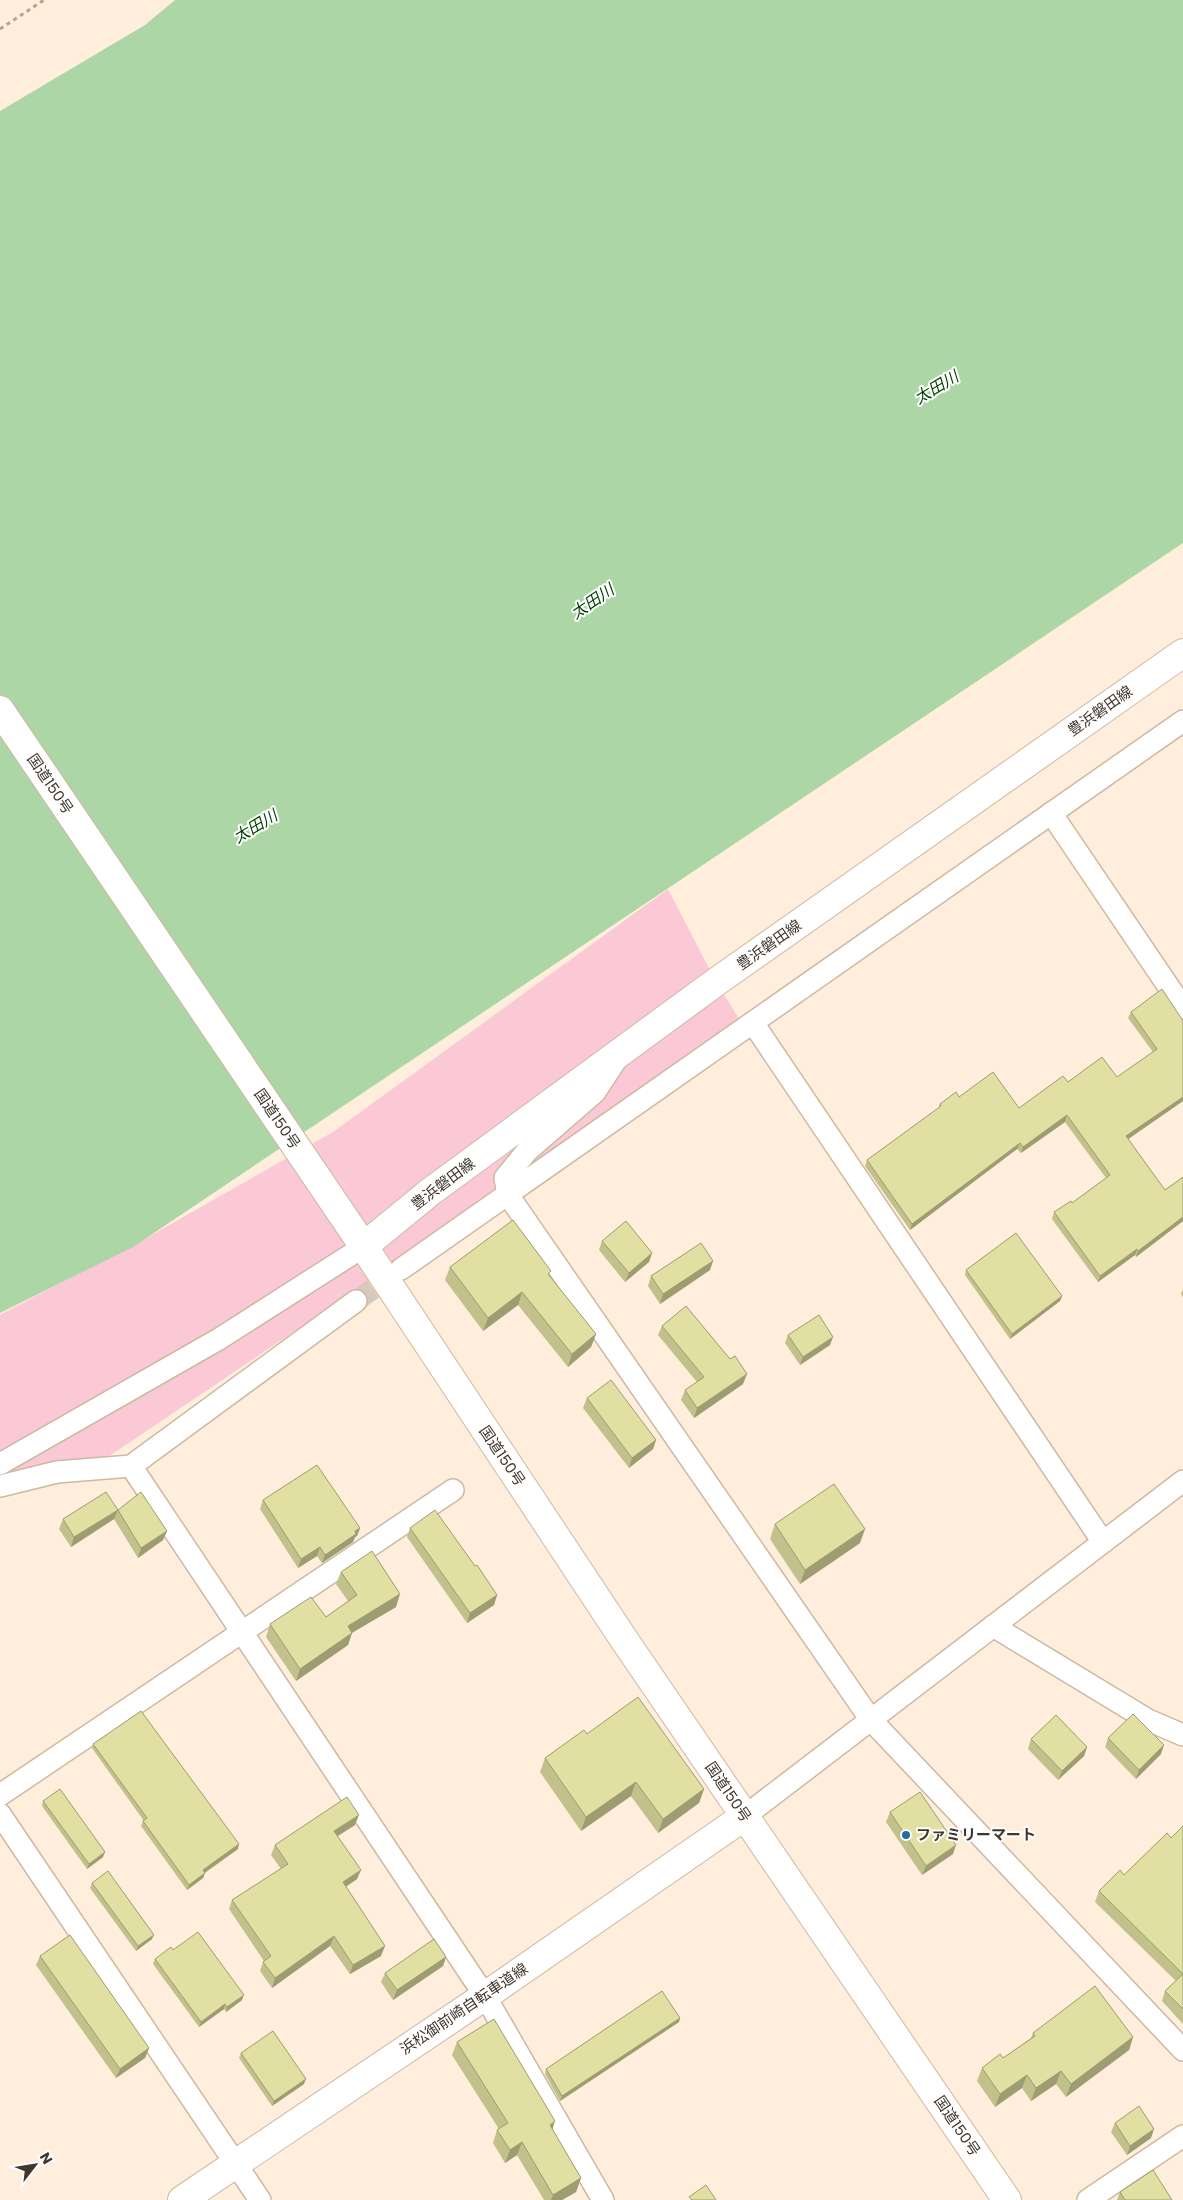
<svg xmlns="http://www.w3.org/2000/svg" width="1183" height="2200" font-family="Poppins,'Noto Sans JP',sans-serif">
	<rect width="100%" height="100%" fill="#feeedb"/>
	<polygon fill="#fbc9d5" points="668,889 716,982 745,1028 90,1469 0,1491 0,1315 148,1237 333,1132"/>
	<polygon fill="#add6a7" points="175,0 1183,0 1183,543 133,1247 0,1313 0,111 145,25"/>
	<g fill="none" stroke-linecap="round" stroke-linejoin="round">
		<polyline stroke="#d8c9b8" stroke-width="21" stroke-dasharray="21 11" stroke-linecap="butt" points="356,1301 399,1271"/>
		<g stroke="#cdb9a2" stroke-width="24">
			<g id="minor">
				<polyline points="1051,813 1183,1008"/>
				<polyline points="753,1023 1103,1542"/>
				<polyline points="616,1060 595,1092 527,1151 505,1178 508,1195 871,1720 1183,2050"/>
				<polyline points="401,1269 1183,721"/>
				<polyline points="0,1464 219,1339 363,1247"/>
				<polyline points="131,1466 485,1996 603,2200"/>
				<polyline points="0,1486 57,1472 131,1466 356,1301"/>
				<polyline points="993,1626 1148,1720 1183,1735"/>
				<polyline points="0,1795 453,1490"/>
				<polyline points="0,1814 260,2200"/>
				<polyline points="745,1816 1183,1481"/>
				<polyline points="1088,2200 1183,2136"/>
			</g>
		</g>
		<g stroke="#cdb9a2" stroke-width="30">
			<g id="secondary">
				<polyline points="363,1247 430,1192 716,982 1183,653"/>
				<polyline points="182,2200 485,1996 745,1816"/>
			</g>
		</g>
		<g stroke="#cdb9a2" stroke-width="30">
			<polyline id="trunk" points="0,710 356,1235 625,1641 1007,2200"/>
		</g>
		<polyline stroke="#b1a495" stroke-width="3" stroke-dasharray="4 4" stroke-linecap="butt" points="0,29 44,0"/>
		<use href="#minor" stroke="#fff" stroke-width="21"/>
		<use href="#secondary" stroke="#fff" stroke-width="28"/>
		<use href="#trunk" stroke="#fff" stroke-width="28"/>
	</g>
	<g fill="#c2c08b">
		<polygon points="1131,1012 1183,1021 1183,1101 1128,1139 1165,1190 1183,1177 1183,1221 1136,1257 1135,1255 1098,1282 1052,1219 1054,1212 1072,1203 1106,1178 1065,1122 1021,1153 1017,1149 910,1230 865,1166 867,1160 938,1109 940,1104 959,1097 1019,1108 1068,1082 1117,1077 1153,1052 1128,1018"/>
		<polygon points="602,1241 652,1253 649,1262 625,1282 599,1250"/>
		<polygon points="450,1267 549,1276 596,1334 591,1347 568,1367 518,1305 483,1331 445,1280"/>
		<polygon points="710,1270 660,1304 648,1286 651,1276"/>
		<polygon points="966,1270 1062,1296 1060,1301 1010,1339 965,1275"/>
		<polygon points="1183,1289 1183,1297 1181,1294"/>
		<polygon points="662,1326 743,1384 694,1418 681,1400 685,1390 697,1382 658,1335"/>
		<polygon points="788,1335 830,1345 800,1365 785,1343"/>
		<polygon points="587,1398 656,1440 653,1449 629,1468 583,1408"/>
		<polygon points="263,1500 360,1528 357,1536 355,1537 353,1542 322,1563 317,1556 298,1568 260,1509"/>
		<polygon points="118,1510 167,1531 163,1540 138,1558 114,1519 71,1547 59,1529 63,1519"/>
		<polygon points="775,1524 860,1543 800,1584 770,1539"/>
		<polygon points="410,1528 475,1566 497,1595 494,1605 467,1623 407,1537"/>
		<polygon points="341,1572 396,1607 352,1633 348,1645 296,1681 266,1637 270,1624 326,1617 348,1601 336,1584"/>
		<polygon points="587,1734 704,1789 699,1803 658,1833 631,1796 581,1831 540,1772 545,1758"/>
		<polygon points="1108,1738 1161,1754 1136,1779 1105,1747"/>
		<polygon points="1031,1739 1087,1747 1084,1756 1058,1780 1028,1749"/>
		<polygon points="93,1744 238,1849 205,1873 203,1878 187,1890 141,1826 143,1821 144,1821 92,1748"/>
		<polygon points="43,1801 103,1857 87,1869 42,1806"/>
		<polygon points="890,1812 953,1854 922,1875 886,1822"/>
		<polygon points="355,1825 338,1836 357,1879 346,1887 381,1956 350,1974 330,1946 272,1988 260,1971 263,1962 264,1961 229,1909 232,1900 281,1869 271,1855 275,1845"/>
		<polygon points="1183,1826 1183,2024 1162,2001 1165,1991 1176,1981 1095,1902 1099,1891 1124,1875 1171,1838"/>
		<polygon points="92,1883 152,1939 136,1951 90,1888"/>
		<polygon points="173,1950 242,2000 226,2012 224,2009 199,2027 153,1964 155,1959"/>
		<polygon points="40,1956 149,2048 145,2058 116,2078 36,1965"/>
		<polygon points="446,1957 443,1966 393,2000 381,1982 385,1973"/>
		<polygon points="680,2018 679,2022 560,2101 545,2074 546,2069"/>
		<polygon points="1033,2033 1133,2037 1129,2050 1066,2097 1056,2084 1031,2101 1022,2088 995,2107 977,2081 982,2068 1003,2058 1031,2038"/>
		<polygon points="457,2042 552,2129 581,2178 576,2192 562,2200 544,2200 517,2155 505,2163 493,2143 497,2130 499,2129 452,2055"/>
		<polygon points="241,2053 304,2084 272,2106 239,2058"/>
		<polygon points="1115,2123 1151,2138 1127,2155 1111,2132"/>
		<polygon points="1120,2192 1172,2200 1117,2200"/>
	</g>
	<g fill="#9e9c71">
		<polygon points="1183,1097 1183,1101 1124,1142 1126,1136"/>
		<polygon points="1067,1115 1065,1122 1021,1153 1023,1147"/>
		<polygon points="1020,1143 1017,1149 910,1230 912,1224"/>
		<polygon points="1183,1217 1183,1221 1136,1257 1138,1251"/>
		<polygon points="1137,1249 1135,1255 1098,1282 1100,1276"/>
		<polygon points="652,1253 649,1262 625,1282 629,1273"/>
		<polygon points="713,1261 710,1270 660,1304 663,1294"/>
		<polygon points="522,1292 518,1305 483,1331 488,1318"/>
		<polygon points="1062,1296 1060,1301 1010,1339 1012,1334"/>
		<polygon points="596,1334 591,1347 568,1367 572,1354"/>
		<polygon points="833,1337 830,1345 800,1365 803,1357"/>
		<polygon points="747,1374 743,1384 694,1418 697,1408"/>
		<polygon points="656,1440 653,1449 629,1468 632,1458"/>
		<polygon points="118,1510 114,1519 71,1547 74,1537"/>
		<polygon points="360,1528 357,1536 355,1537 353,1542 322,1563 325,1555"/>
		<polygon points="865,1529 860,1543 800,1584 805,1570"/>
		<polygon points="167,1531 163,1540 138,1558 141,1548"/>
		<polygon points="320,1547 317,1556 298,1568 301,1559"/>
		<polygon points="400,1594 396,1607 343,1638 348,1626"/>
		<polygon points="497,1595 494,1605 467,1623 470,1613"/>
		<polygon points="352,1633 348,1645 296,1681 300,1669"/>
		<polygon points="1164,1745 1161,1754 1136,1779 1139,1770"/>
		<polygon points="1087,1747 1084,1756 1058,1780 1062,1771"/>
		<polygon points="636,1782 631,1796 581,1831 586,1817"/>
		<polygon points="704,1789 699,1803 658,1833 663,1819"/>
		<polygon points="359,1815 355,1825 331,1840 334,1831"/>
		<polygon points="239,1844 238,1849 201,1875 203,1870"/>
		<polygon points="956,1845 953,1854 922,1875 926,1866"/>
		<polygon points="105,1852 103,1857 87,1869 89,1864"/>
		<polygon points="361,1870 357,1879 339,1891 343,1882"/>
		<polygon points="205,1873 203,1878 187,1890 189,1885"/>
		<polygon points="154,1935 152,1939 136,1951 138,1946"/>
		<polygon points="334,1936 330,1946 272,1988 275,1978"/>
		<polygon points="385,1946 381,1956 350,1974 353,1965"/>
		<polygon points="446,1957 443,1966 393,2000 397,1990"/>
		<polygon points="244,1995 242,2000 226,2012 227,2007"/>
		<polygon points="225,2004 224,2009 199,2027 201,2022"/>
		<polygon points="680,2018 679,2022 560,2101 562,2096"/>
		<polygon points="1133,2037 1129,2050 1066,2097 1071,2084"/>
		<polygon points="149,2048 145,2058 116,2078 120,2069"/>
		<polygon points="1061,2071 1056,2084 1031,2101 1036,2088"/>
		<polygon points="1027,2075 1022,2088 995,2107 1000,2094"/>
		<polygon points="306,2079 304,2084 272,2106 274,2101"/>
		<polygon points="555,2121 551,2134 550,2125"/>
		<polygon points="1154,2129 1151,2138 1127,2155 1130,2146"/>
		<polygon points="522,2142 517,2155 505,2163 510,2150"/>
		<polygon points="581,2178 576,2192 562,2200 551,2200 553,2195"/>
	</g>
	<g fill="#e1dfa2" stroke="#9e9c71">
		<polygon points="1162,989 1183,1021 1183,1097 1126,1136 1165,1190 1183,1177 1183,1217 1138,1251 1137,1249 1100,1276 1054,1212 1071,1201 1072,1203 1110,1175 1067,1115 1023,1147 1020,1143 912,1224 867,1160 941,1106 940,1104 956,1092 959,1097 993,1072 1019,1108 1063,1076 1068,1082 1102,1057 1117,1077 1157,1049 1131,1012"/>
		<polygon points="513,1220 551,1271 548,1274 596,1334 572,1354 522,1292 488,1318 450,1267"/>
		<polygon points="626,1221 652,1253 629,1273 602,1241"/>
		<polygon points="1016,1233 1062,1296 1012,1334 966,1270"/>
		<polygon points="701,1243 713,1261 663,1294 651,1276"/>
		<polygon points="686,1306 730,1359 735,1356 747,1374 697,1408 685,1390 704,1377 662,1326"/>
		<polygon points="819,1315 833,1337 803,1357 788,1335"/>
		<polygon points="611,1380 656,1440 632,1458 587,1398"/>
		<polygon points="317,1465 360,1528 355,1531 356,1534 325,1555 320,1547 301,1559 263,1500"/>
		<polygon points="834,1484 865,1529 805,1570 775,1524"/>
		<polygon points="106,1492 118,1510 74,1537 63,1519"/>
		<polygon points="141,1492 167,1531 141,1548 118,1510"/>
		<polygon points="435,1510 475,1566 477,1565 497,1595 470,1613 410,1528"/>
		<polygon points="372,1551 400,1594 348,1626 352,1633 300,1669 270,1624 311,1597 326,1617 357,1595 341,1572"/>
		<polygon points="638,1697 704,1789 663,1819 636,1782 586,1817 545,1758 584,1730 587,1734"/>
		<polygon points="141,1711 239,1844 203,1870 205,1873 189,1885 143,1821 147,1818 93,1744"/>
		<polygon points="1133,1714 1164,1745 1139,1770 1108,1738"/>
		<polygon points="1056,1715 1087,1747 1062,1771 1031,1739"/>
		<polygon points="60,1789 105,1852 89,1864 43,1801"/>
		<polygon points="920,1792 956,1845 926,1866 890,1812"/>
		<polygon points="347,1797 359,1815 334,1831 361,1870 343,1882 385,1946 353,1965 334,1936 275,1978 263,1962 271,1956 232,1900 288,1864 275,1845"/>
		<polygon points="1183,1826 1183,1974 1099,1891 1120,1870 1124,1875 1167,1833 1171,1838"/>
		<polygon points="108,1871 154,1935 138,1946 92,1883"/>
		<polygon points="198,1932 244,1995 227,2007 225,2004 201,2022 155,1959 171,1947 173,1950"/>
		<polygon points="70,1935 149,2048 120,2069 40,1956"/>
		<polygon points="434,1939 446,1957 397,1990 385,1973"/>
		<polygon points="1183,1974 1183,2009 1165,1991"/>
		<polygon points="1095,1986 1133,2037 1071,2084 1061,2071 1036,2088 1027,2075 1000,2094 982,2068 1000,2054 1003,2058 1035,2036 1033,2033"/>
		<polygon points="662,1991 680,2018 562,2096 546,2069"/>
		<polygon points="494,2019 555,2121 550,2125 581,2178 553,2195 522,2142 510,2150 497,2130 508,2123 457,2042"/>
		<polygon points="273,2031 306,2079 274,2101 241,2053"/>
		<polygon points="1139,2106 1154,2129 1130,2146 1115,2123"/>
		<polygon points="1153,2170 1172,2200 1125,2200 1120,2192"/>
		<polygon points="706,2185 716,2200 692,2200 689,2197"/>
	</g>
	<circle fill="#266a9f" stroke="#fefefe" stroke-width="2" cx="906" cy="1835" r="5"/>
	<g text-anchor="middle" stroke-width="4" stroke-linejoin="round" paint-order="stroke">
		<g font-size="15" fill="#3f372e" stroke="#fefefe">
			<text transform="translate(1100 711) rotate(-35)" y="5">豊浜磐田線</text>
			<text transform="translate(50 784) rotate(56)" y="5">国道150号</text>
			<text transform="translate(769 945) rotate(-35)" y="5">豊浜磐田線</text>
			<text transform="translate(277 1119) rotate(56)" y="5">国道150号</text>
			<text transform="translate(443 1184) rotate(-37)" y="5">豊浜磐田線</text>
			<text transform="translate(502 1456) rotate(56)" y="5">国道150号</text>
			<text transform="translate(728 1792) rotate(56)" y="5">国道150号</text>
			<text transform="translate(464 2009) rotate(-34)" y="5">浜松御前崎自転車道線</text>
			<text transform="translate(957 2126) rotate(56)" y="5">国道150号</text>
		</g>
		<g font-size="15" font-weight="bold" fill="#3f372e" stroke="#fefefe" text-anchor="start">
			<text x="916" y="1840">ファミリーマート</text>
		</g>
		<g font-size="16" font-style="italic" fill="#023e00" stroke="#fefefe">
			<text transform="translate(936 387) rotate(-31)" y="6">太田川</text>
			<text transform="translate(592 601) rotate(-34)" y="6">太田川</text>
			<text transform="translate(255 826) rotate(-31)" y="6">太田川</text>
		</g>
	</g>
	<g transform="translate(35 2165) rotate(59)" stroke="#fefefe" stroke-width="4" paint-order="stroke">
	<path d="M0-4L9 19L0 12L-9 19Z" fill="#3f372e"/>
	<text y="-8" font-size="14" font-weight="bold" text-anchor="middle" fill="#3f372e">N</text>
	</g>
</svg>
